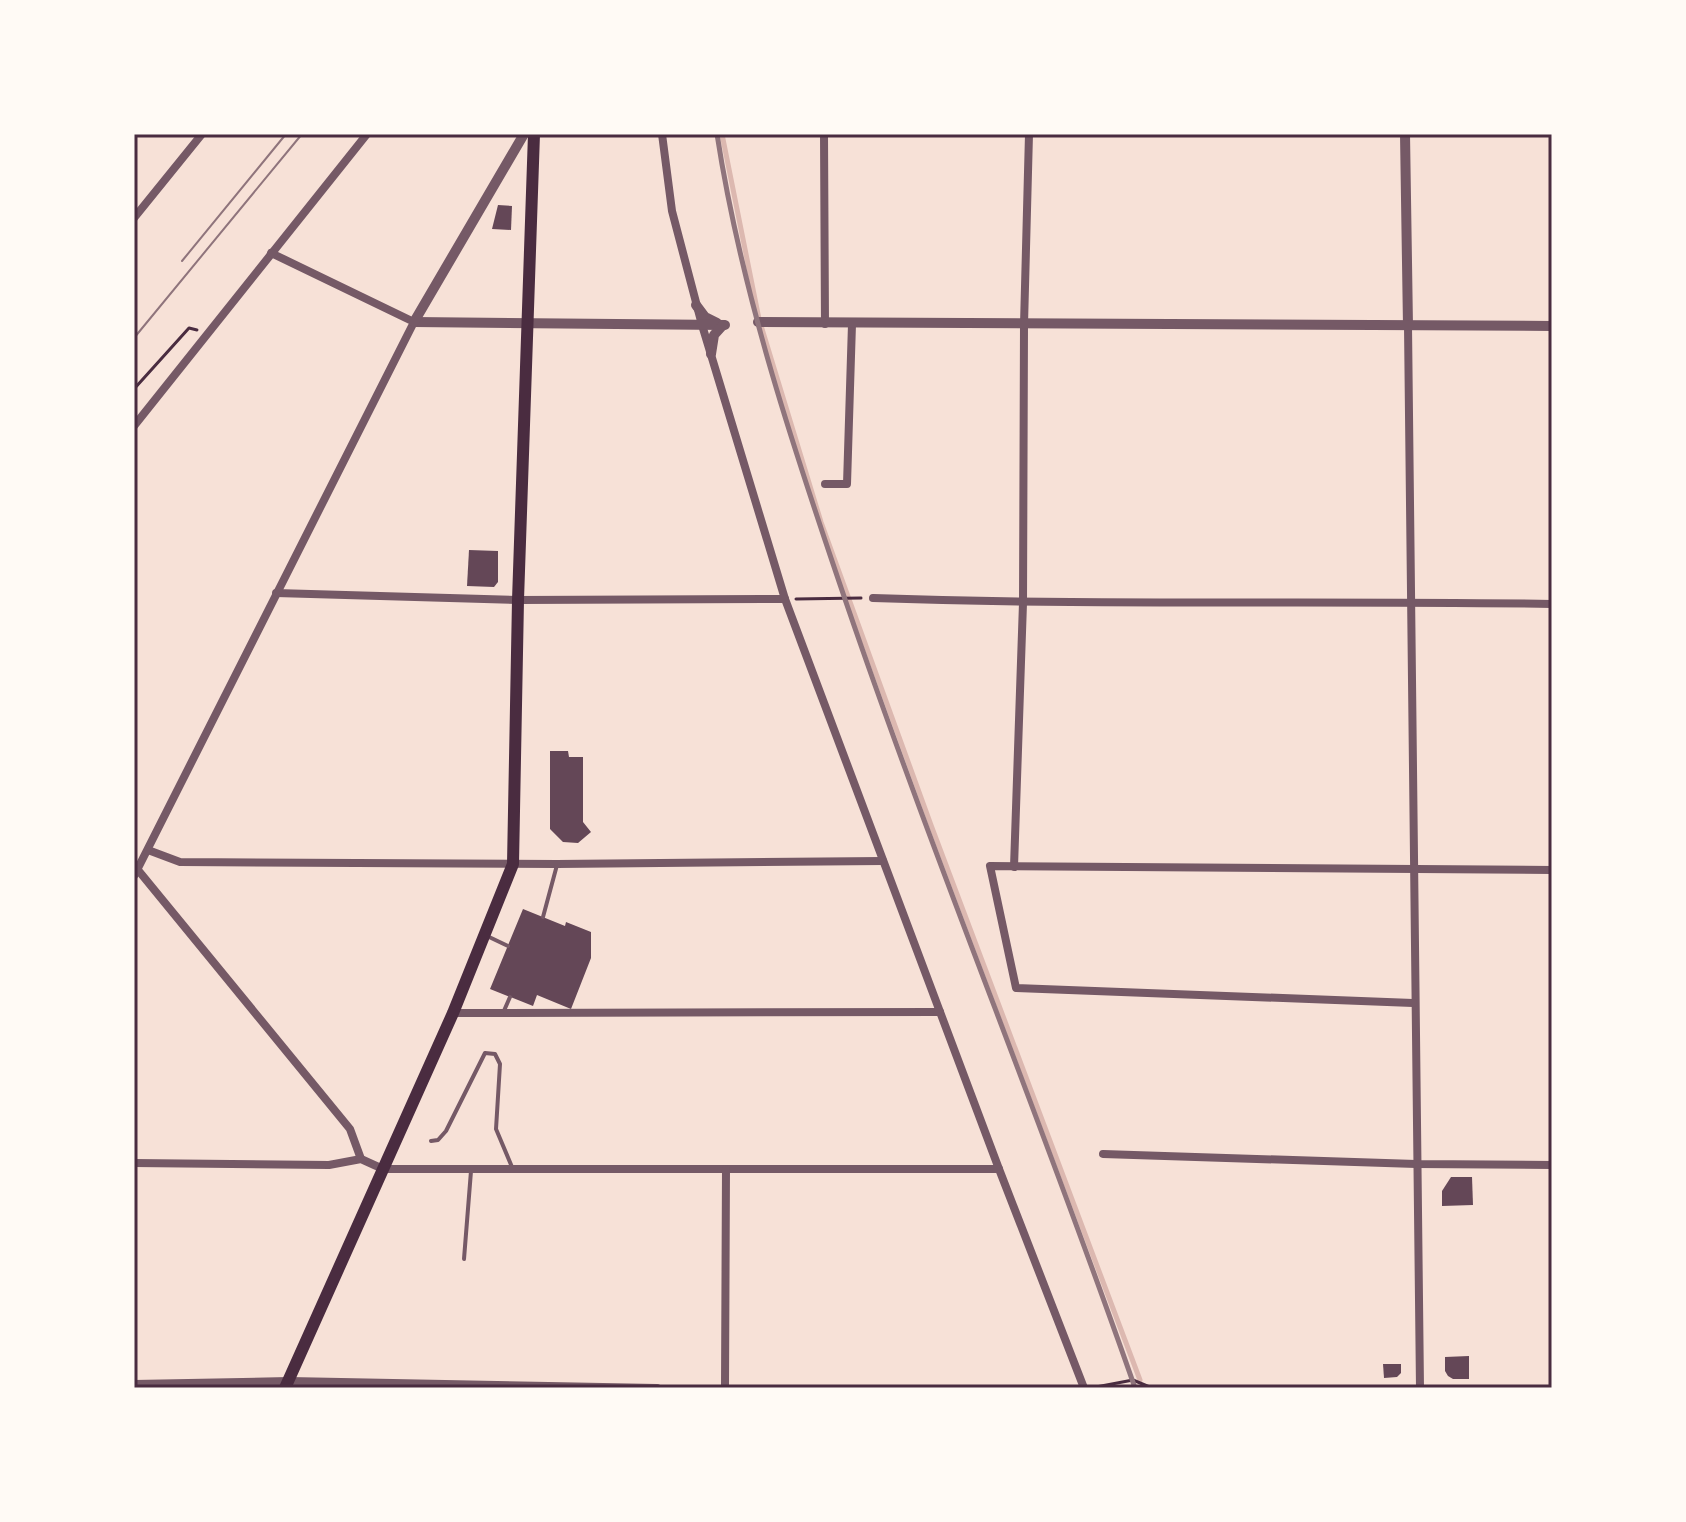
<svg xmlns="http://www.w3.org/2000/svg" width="1686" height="1522" font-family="Quicksand,sans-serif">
	<rect width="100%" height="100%" fill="#f7e1d7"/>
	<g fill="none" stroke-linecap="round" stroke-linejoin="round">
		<polyline stroke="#dcb8b0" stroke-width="5" points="722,134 759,319 821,522 931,825 1140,1380"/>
	</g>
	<g fill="#644757">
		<polygon points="498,205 512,206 511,230 492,229"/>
		<polygon points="469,550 498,551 498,582 494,587 467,586"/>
		<polygon points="550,751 568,751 569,757 583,757 583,822 591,832 578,843 563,842 550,829"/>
		<polygon points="523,909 565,926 566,922 591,932 591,958 571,1009 537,995 533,1006 490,989"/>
		<polygon points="1451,1177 1472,1177 1473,1205 1442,1206 1442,1191"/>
		<polygon points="1469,1356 1469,1379 1453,1379 1448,1376 1445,1371 1445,1357"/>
		<polygon points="1383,1364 1401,1364 1401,1373 1397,1377 1384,1378"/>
	</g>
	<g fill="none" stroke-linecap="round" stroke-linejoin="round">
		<g stroke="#4a2c40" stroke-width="3">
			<polyline points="134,389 189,328 197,330"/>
			<polyline points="796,599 861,598"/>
			<polyline points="1096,1387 1133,1380 1152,1388"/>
		</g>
		<g stroke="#755966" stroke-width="4">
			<polyline points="543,917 557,865"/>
			<polyline points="487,936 508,946"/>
			<polyline points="503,1013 510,997"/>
			<polyline points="431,1141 438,1140 446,1131 485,1053 495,1054 500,1064 496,1129 512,1167"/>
			<polyline points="464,1259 471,1171"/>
		</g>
		<g stroke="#755966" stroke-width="8">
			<polyline points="662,134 672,211 702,325 785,599 999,1169 1084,1388"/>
			<polyline points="824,134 825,324"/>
			<polyline points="134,218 202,134"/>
			<path d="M1408 326C1411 680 1414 1034 1420 1388"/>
			<polyline points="134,426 367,134"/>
			<polyline points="825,484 847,484 852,324"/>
			<polyline points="276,593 518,600 785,599"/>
			<path d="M873 598C1099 606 1326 600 1552 604"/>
			<polyline points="148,850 180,862 557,864 883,861"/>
			<polyline points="1014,867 1023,603 1024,325 1029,134"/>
			<polyline points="138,870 350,1129 361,1159"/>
			<polyline points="134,876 414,322 271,253"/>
			<polyline points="1413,1003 1016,988 990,866 1552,870"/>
			<polyline points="453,1013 940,1012"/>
			<polyline points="1103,1154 1416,1164 1552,1165"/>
			<polyline points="134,1163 329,1165 361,1159 383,1169 999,1169"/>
			<polyline points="134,1384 289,1381 657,1388"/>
			<polyline points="725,1388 726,1169"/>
		</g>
		<g stroke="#755966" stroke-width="10">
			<polyline points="1405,134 1408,326"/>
			<polyline points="696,305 705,317 717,323"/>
			<polyline points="414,322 725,325"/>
			<polyline points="414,322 524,134"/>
			<polyline points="758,322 1552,326"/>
			<polyline points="711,354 714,335 723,325"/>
		</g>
		<polyline stroke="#4a2c40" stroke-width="12" points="285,1388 453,1013 513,864 518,600 534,134"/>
		<g stroke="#8f747c" stroke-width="2">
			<polyline points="182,261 286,134"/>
			<polyline points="134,338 302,134"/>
		</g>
		<path stroke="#8f747c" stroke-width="5" d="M717 134C742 296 795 453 848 608 938 870 1044 1126 1135 1388"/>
	</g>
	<rect width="1686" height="1522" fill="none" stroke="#fffaf5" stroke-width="272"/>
	<rect x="136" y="136" width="1414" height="1250" fill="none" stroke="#4a2c40" stroke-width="3"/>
</svg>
